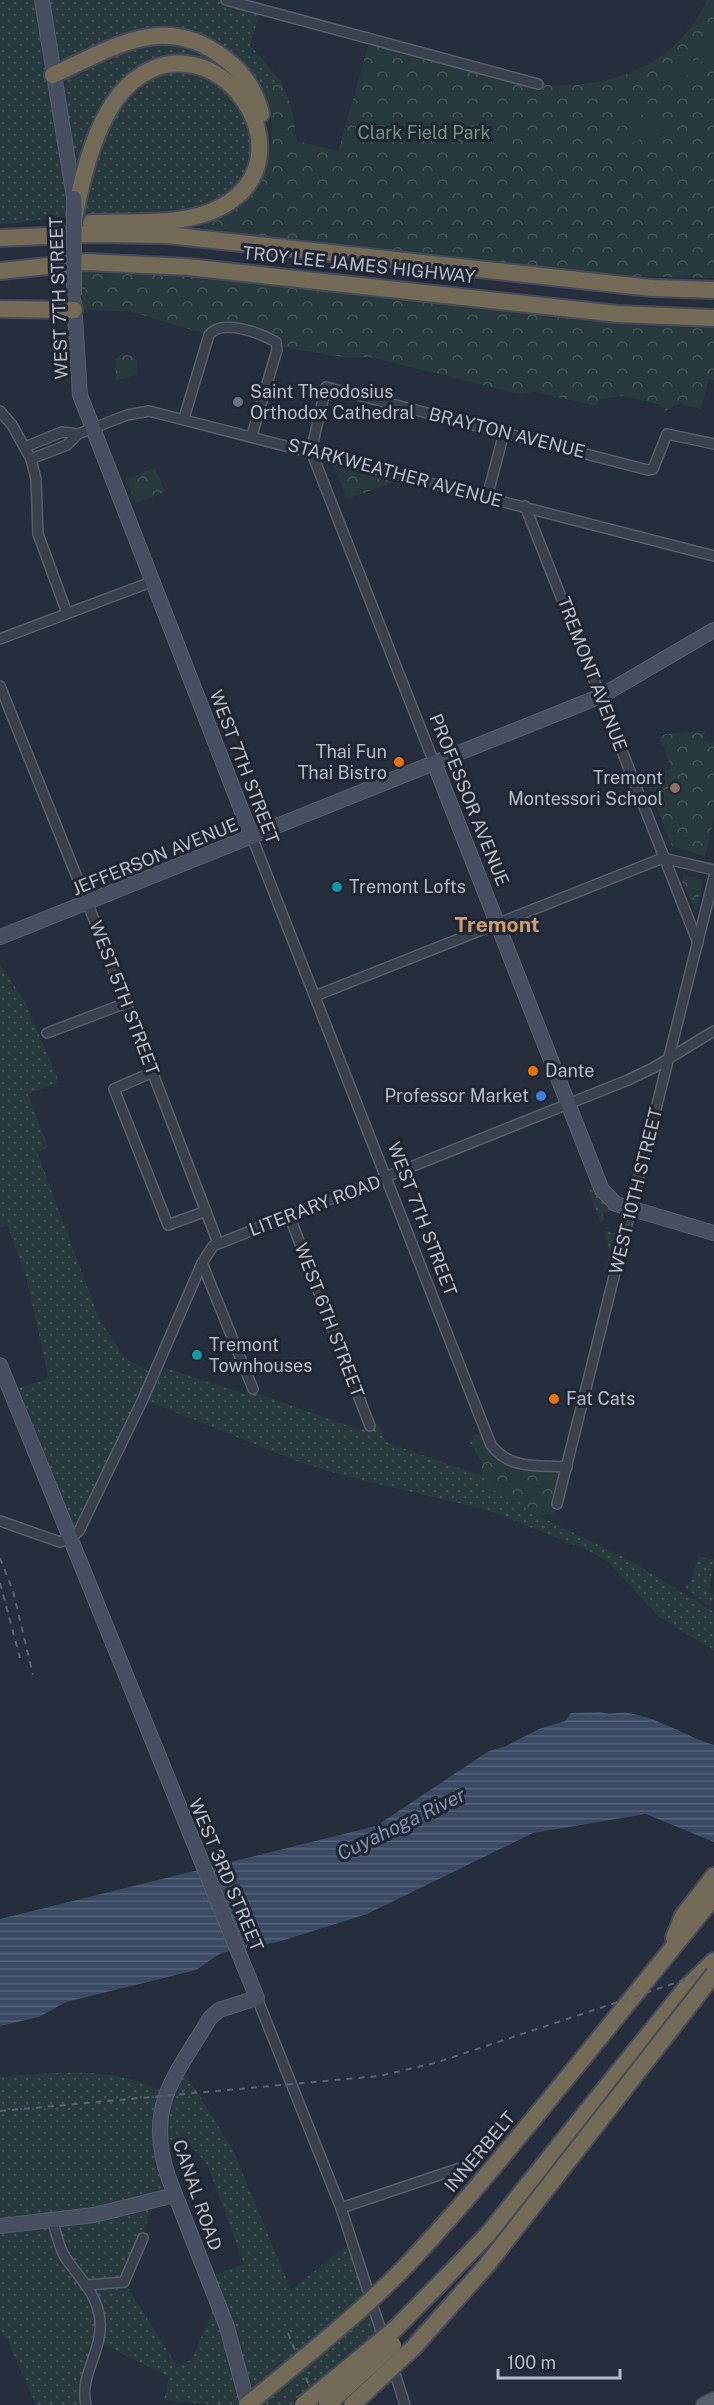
<svg xmlns="http://www.w3.org/2000/svg" width="714" height="2405" font-family="'Public Sans',sans-serif">
	<defs>
		<pattern id="grass-dots" width="8" height="8" patternUnits="userSpaceOnUse" patternTransform="scale(1.5)"><rect width="8" height="8" fill="#283a3e"/><path d="M2 2h.1M6 6h.1" fill="none" stroke="#455558" stroke-width="1.8" stroke-linecap="round"/></pattern>
		<pattern id="forest-crowns" width="20" height="18" patternUnits="userSpaceOnUse" patternTransform="scale(1.5)"><rect width="20" height="18" fill="#283a3e"/><path d="M2 6a3 3 0 1 1 6 0M12 15a3 3 0 1 1 6 0" fill="none" stroke="#455558"/></pattern>
		<pattern id="water-rules" width="6" height="5" patternUnits="userSpaceOnUse" patternTransform="scale(1.5)"><rect width="6" height="5" fill="#3c4b65"/><path d="M0 2.5h6" fill="none" stroke="#56637a"/></pattern>
	</defs>
	<rect width="100%" height="100%" fill="#262e3d"/>
	<g fill="url(#grass-dots)" fill-rule="evenodd">
		<polygon points="0,0 226,0 261,10 250,45 281,81 261,92 240,59 221,45 196,34 51,64 75,215 0,225"/>
		<polygon points="167,41 219,59 247,89 212,67 132,77 77,177 63,91 69,76 122,50"/>
		<polygon points="186,70 221,82 248,113 251,155 237,188 223,200 176,214 83,216 85,189 99,144 127,94 159,74"/>
		<path d="M0 964 25 1002 59 1082 28 1094 48 1147 37 1152 99 1318 124 1357 153 1374 157 1365 245 1394 253 1389 254 1392 360 1430 378 1424 386 1442 482 1476C481 1473 483 1470 482 1468 482 1458 472 1450 469 1441L477 1438 492 1482H486L506 1484 539 1516 629 1560 714 1612V1651L658 1616 607 1561 585 1549 487 1510 341 1475 294 1460 143 1399 70 1539 10 1390 49 1379 26 1277 7 1225 0 1227Z"/>
		<polygon points="593,1187 614,1210 602,1214 605,1220 600,1222 588,1189"/>
		<polygon points="603,1230 620,1234 609,1267 606,1268 610,1252"/>
		<polygon points="698,1556 714,1560 709,1591 714,1595 710,1607 685,1587 692,1578"/>
		<path d="M181 2066 233 2150 291 2290 352 2241 392 2366 352 2405H214L164 2400 169 2377 99 2342 86 2378V2405H36L7 2339 0 2332V2077C59 2072 110 2066 165 2092ZM159 2136 191 2146 208 2166 244 2264 208 2278 217 2300 192 2359 178 2367 124 2282 155 2201 175 2195Z"/>
	</g>
	<g fill="url(#forest-crowns)">
		<path d="M707 0H714V278L629 276 204 230 205 221C213 217 223 214 231 209 259 191 277 152 271 119 269 110 264 101 261 92L281 81 291 106 297 141 338 151 370 40 529 83C601 92 673 72 707 0Z"/>
		<polygon points="74,262 714,322 714,380 709,379 701,409 680,403 665,411 661,405 624,396 600,399 597,406 535,392 519,394 370,357 348,358 277,346 276,342 223,326 209,335 129,311 74,310"/>
		<path d="M122 354 135 357C139 363 138 368 136 375L116 381 115 359Z"/>
		<polygon points="334,466 394,482 347,499"/>
		<polygon points="155,468 165,492 136,503 126,479"/>
		<polygon points="705,731 703,741 714,743 714,818 705,856 672,846 647,782 664,777 663,772 672,768 659,737 666,734"/>
		<polygon points="684,875 703,880 696,912 682,882"/>
		<path d="M485 1431 507 1461 567 1467 554 1518 548 1514 540 1516 528 1510 525 1504 517 1498C505 1499 492 1491 485 1482L488 1481 472 1436Z"/>
	</g>
	<g fill="#283a3e">
		<polygon points="714,35 714,55 703,64 693,51"/>
		<polygon points="687,54 698,66 675,86 664,75"/>
		<polygon points="641,99 648,111 620,127 613,114"/>
		<polygon points="652,116 659,129 630,144 624,131"/>
	</g>
	<path fill="url(#water-rules)" d="M601 1712C611 1716 619 1711 628 1713 659 1718 685 1736 714 1745V1842L646 1814 533 1833 367 1914 278 1942 221 1953 196 1970 66 2002 39 2017 0 2026V1919L376 1826 489 1751 504 1747 539 1729 565 1721 571 1713Z"/>
	<g fill="none" stroke-linecap="round" stroke-linejoin="round">
		<g stroke="#585e6b" stroke-width="12">
			<g id="street">
				<polyline points="226,0 538,84"/>
				<polyline points="0,411 12,425 31,459 36,479 38,534 67,613"/>
				<path d="M184 418 209 335C222 318 260 333 276 342L277 350 252 435"/>
				<polyline points="25,447 62,432 78,434 127,415 149,411 714,556"/>
				<polyline points="31,459 67,445 78,434"/>
				<polyline points="487,497 504,433"/>
				<polyline points="525,506 698,943"/>
				<polyline points="0,639 151,582"/>
				<polyline points="0,686 91,912 218,1243"/>
				<polyline points="435,765 311,451 326,387 648,470 653,469 667,434 714,444"/>
				<path d="M252 837 491 1445C510 1470 538 1465 567 1467"/>
				<polyline points="315,996 663,858 714,870"/>
				<polyline points="47,1033 126,1003"/>
				<polyline points="153,1072 114,1089 168,1225 206,1211"/>
				<polyline points="289,1215 370,1426"/>
				<polyline points="202,1263 253,1389"/>
				<polyline points="557,1504 714,877"/>
				<polyline points="0,1521 60,1542 70,1539 79,1531 143,1399 202,1263 213,1246 628,1080 653,1068 714,1031"/>
				<polyline points="257,1998 341,2208 384,2340"/>
				<polyline points="341,2208 460,2168"/>
				<path d="M53 2222C56 2233 59 2247 65 2257 79 2278 97 2293 100 2320 103 2351 79 2375 86 2405"/>
				<polyline points="87,2285 124,2282 143,2238"/>
				<polyline points="392,2364 405,2405"/>
			</g>
		</g>
		<g stroke="#585e6b" stroke-width="16">
			<g id="secondary">
				<polyline points="42,0 74,198"/>
				<polyline points="74,302 80,395 252,837"/>
				<polyline points="435,765 602,1190 616,1204 714,1233"/>
				<polyline points="0,937 601,696 714,630"/>
				<path d="M0 1365 257 1998 219 2010 210 2018C174 2078 144 2107 169 2179L227 2327 248 2405"/>
				<polyline points="0,2226 94,2215 175,2195"/>
			</g>
		</g>
		<g stroke="#434956" stroke-width="18">
			<polyline id="primary" points="704,2405 714,2400"/>
		</g>
		<g stroke="#454b58" stroke-width="20">
			<g id="highway">
				<path d="M53 75C111 49 164 11 224 58 243 72 256 91 261 114"/>
				<path d="M75 214C83 173 98 110 132 82 215 13 316 156 221 207 184 227 132 221 91 223"/>
				<polyline points="0,238 91,234 167,235 652,288 714,290"/>
				<polyline points="0,271 86,262 188,267 618,314 714,318"/>
				<polyline points="0,309 74,310"/>
				<polyline points="674,1938 683,1916 714,1876"/>
				<polyline points="580,2062 714,1897"/>
				<polyline points="451,2272 488,2234 686,1988 714,1961"/>
			</g>
		</g>
		<use href="#street" stroke="#3a404d" stroke-width="9"/>
		<use href="#secondary" stroke="#484f60" stroke-width="14"/>
		<use href="#primary" stroke="#585f6d" stroke-width="15"/>
		<use href="#highway" stroke="#736a57" stroke-width="16"/>
		<g stroke="#5c6474" stroke-width="2" stroke-dasharray="6 6" stroke-linecap="butt">
			<polyline points="0,1558 13,1591 33,1675"/>
			<polyline points="0,1583 20,1658"/>
			<polyline points="0,2111 379,2076 435,2063 714,1970"/>
			<polyline points="288,2333 317,2405"/>
		</g>
		<g stroke="#585e6b" stroke-width="16" stroke-linecap="butt">
			<polyline id="secondary-bridge" points="74,295 74,198"/>
		</g>
		<g stroke="#454b58" stroke-width="20" stroke-linecap="butt">
			<g id="highway-bridge">
				<path d="M247 2405C301 2360 356 2317 405 2267 467 2202 523 2131 580 2062"/>
				<polyline points="303,2405 395,2329 451,2272"/>
				<polyline points="327,2405 393,2345"/>
				<polyline points="352,2405 414,2347 487,2265 714,1974"/>
			</g>
		</g>
		<use href="#secondary-bridge" stroke="#484f60" stroke-width="14"/>
		<use href="#highway-bridge" stroke="#736a57" stroke-width="16"/>
	</g>
	<circle fill="#6b7280" stroke="#1f2532" stroke-width="2" cx="238" cy="402" r="6"/>
	<g fill="#e8710a" stroke="#1f2532" stroke-width="2">
		<circle cx="399" cy="762" r="6"/>
		<circle cx="533" cy="1071" r="6"/>
		<circle cx="554" cy="1399" r="6"/>
	</g>
	<circle fill="#8d6e63" stroke="#1f2532" stroke-width="2" cx="675" cy="788" r="6"/>
	<g fill="#0f9aa8" stroke="#1f2532" stroke-width="2">
		<circle cx="337" cy="887" r="6"/>
		<circle cx="197" cy="1355" r="6"/>
	</g>
	<circle fill="#3f7fe0" stroke="#1f2532" stroke-width="2" cx="541" cy="1096" r="6"/>
	<g text-anchor="middle" stroke-width="6" stroke-linejoin="round" paint-order="stroke">
		<g font-size="18" fill="#6e977a" stroke="#1f2532">
			<text x="424" y="139">Clark Field Park</text>
		</g>
		<g font-size="18" fill="#b6bcc8" stroke="#1f2532">
			<text transform="translate(359 265) rotate(6)" y="6">TROY LEE JAMES HIGHWAY</text>
			<text transform="translate(59 298) rotate(-92)" y="6">WEST 7TH STREET</text>
			<text transform="translate(507 433) rotate(14)" y="6">BRAYTON AVENUE</text>
			<text transform="translate(395 473) rotate(15)" y="6">STARKWEATHER AVENUE</text>
			<text transform="translate(592 674) rotate(69)" y="6">TREMONT AVENUE</text>
			<text transform="translate(244 767) rotate(69)" y="6">WEST 7TH STREET</text>
			<text transform="translate(469 800) rotate(68)" y="6">PROFESSOR AVENUE</text>
			<text transform="translate(155 857) rotate(-22)" y="6">JEFFERSON AVENUE</text>
			<text transform="translate(124 998) rotate(69)" y="6">WEST 5TH STREET</text>
			<text transform="translate(636 1191) rotate(-76)" y="6">WEST 10TH STREET</text>
			<text transform="translate(315 1206) rotate(-21)" y="6">LITERARY ROAD</text>
			<text transform="translate(422 1219) rotate(69)" y="6">WEST 7TH STREET</text>
			<text transform="translate(329 1320) rotate(69)" y="6">WEST 6TH STREET</text>
			<text transform="translate(226 1875) rotate(67)" y="6">WEST 3RD STREET</text>
			<text transform="translate(480 2152) rotate(-50)" y="6">INNERBELT</text>
			<text transform="translate(197 2195) rotate(71)" y="6">CANAL ROAD</text>
		</g>
		<g font-size="18" fill="#b6bcc8" stroke="#1f2532" text-anchor="start">
			<text x="250" y="398">Saint Theodosius<tspan x="250" dy="21">Orthodox Cathedral</tspan></text>
			<text x="387" y="758" text-anchor="end">Thai Fun<tspan x="387" dy="21">Thai Bistro</tspan></text>
			<text x="663" y="784" text-anchor="end">Tremont<tspan x="663" dy="21">Montessori School</tspan></text>
			<text x="349" y="893">Tremont Lofts</text>
			<text x="545" y="1077">Dante</text>
			<text x="529" y="1102" text-anchor="end">Professor Market</text>
			<text x="209" y="1351">Tremont<tspan x="209" dy="21">Townhouses</tspan></text>
			<text x="566" y="1405">Fat Cats</text>
		</g>
		<g font-size="20" font-style="italic" fill="#7f90ae" stroke="#1f2532">
			<text transform="translate(401 1824) rotate(-26)" y="7">Cuyahoga River</text>
		</g>
		<g font-size="21" font-weight="bold" fill="#ce9c6a" stroke="#1f2532">
			<text x="497" y="932">Tremont</text>
		</g>
	</g>
	<path d="M498 2369v9h122v-9" fill="none" stroke="#b6bcc8" stroke-width="3"/>
	<text x="507" y="2369" font-size="18" fill="#b6bcc8" stroke="#1f2532" stroke-width="4.5" paint-order="stroke">100 m</text>
</svg>
